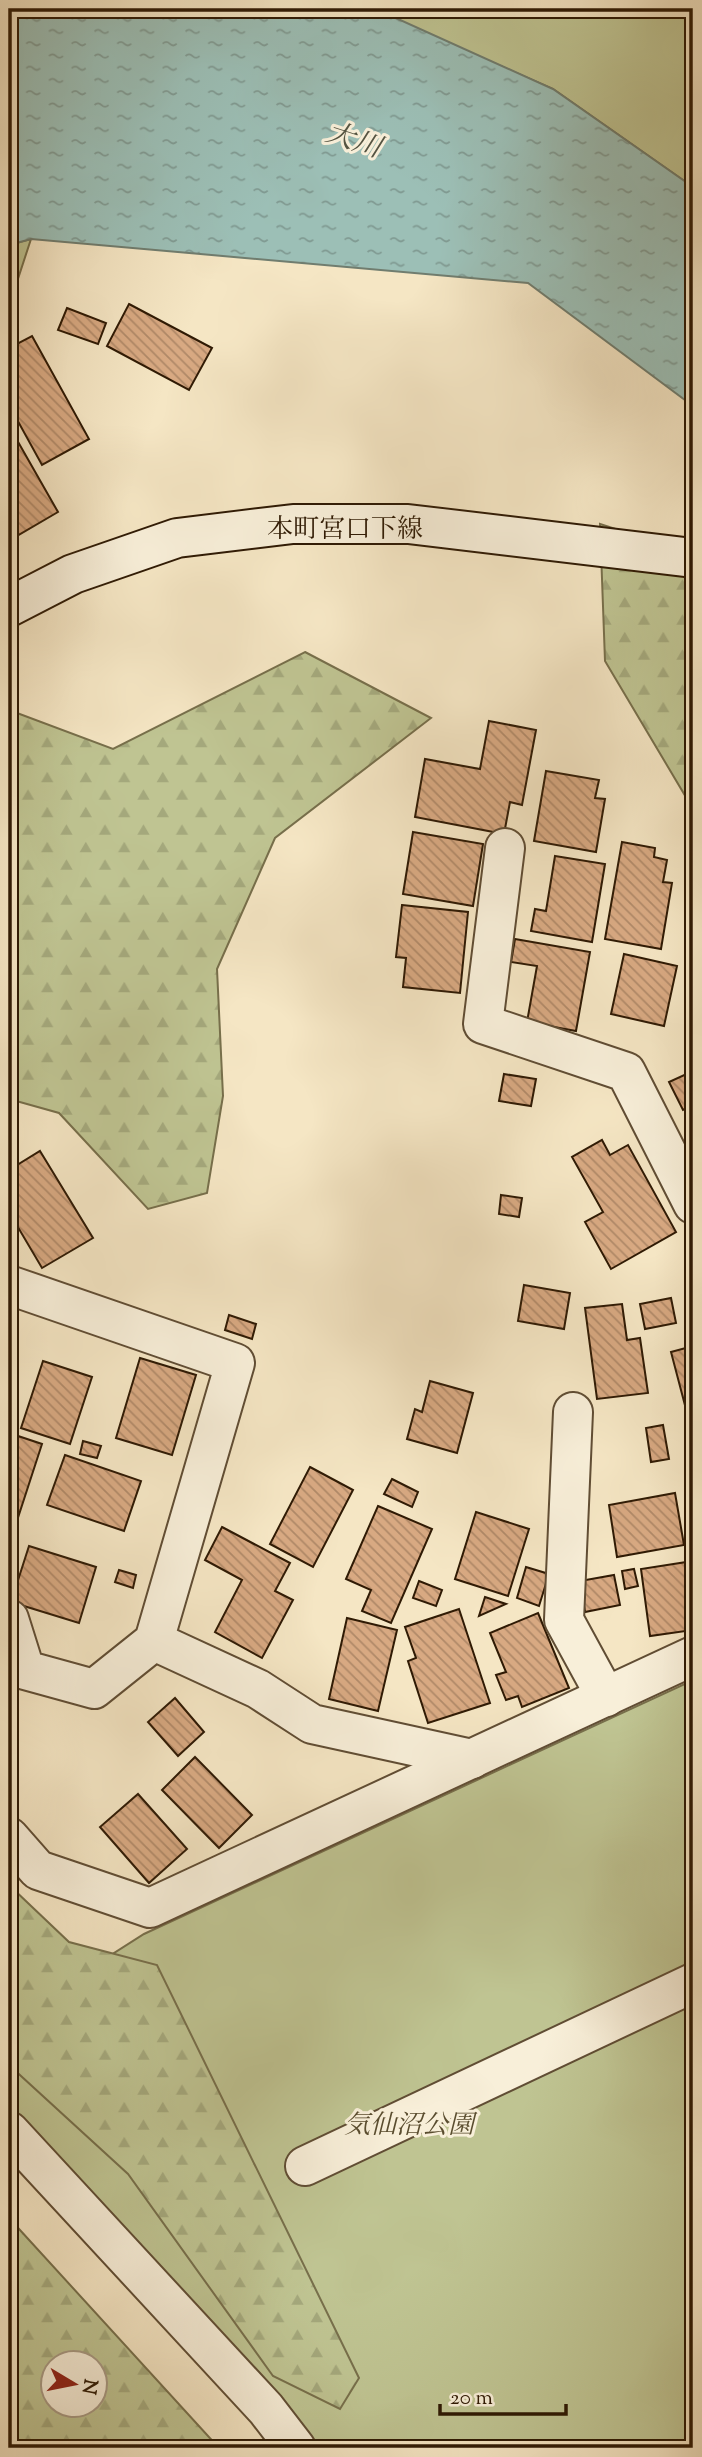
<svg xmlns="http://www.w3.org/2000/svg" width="702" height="2457" font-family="'Sorts Mill Goudy','Noto Serif JP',serif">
	<defs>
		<pattern id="forest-firs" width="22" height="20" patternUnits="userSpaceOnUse" patternTransform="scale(1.75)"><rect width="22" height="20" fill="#bfc492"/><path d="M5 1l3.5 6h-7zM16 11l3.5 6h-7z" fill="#a4a87c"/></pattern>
		<pattern id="water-ripples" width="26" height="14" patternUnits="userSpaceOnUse" patternTransform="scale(1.75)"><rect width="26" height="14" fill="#9cbfb6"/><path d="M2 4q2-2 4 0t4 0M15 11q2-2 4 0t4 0" fill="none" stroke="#809a92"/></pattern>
		<pattern id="building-back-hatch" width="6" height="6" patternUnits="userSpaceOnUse" patternTransform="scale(1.75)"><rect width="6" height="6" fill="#d8a982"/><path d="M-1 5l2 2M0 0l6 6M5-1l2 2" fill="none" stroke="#b08968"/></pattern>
	</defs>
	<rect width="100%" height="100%" fill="#f5e6c4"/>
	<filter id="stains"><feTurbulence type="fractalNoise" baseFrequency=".00286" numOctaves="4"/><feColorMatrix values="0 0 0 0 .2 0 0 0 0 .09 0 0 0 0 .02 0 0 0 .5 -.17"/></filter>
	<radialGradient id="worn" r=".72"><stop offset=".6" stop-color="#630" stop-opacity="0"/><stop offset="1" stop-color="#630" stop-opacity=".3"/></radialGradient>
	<g fill="#bfc492" stroke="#776f4b" stroke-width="2">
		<polygon points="370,9 693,9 693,187 553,89"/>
		<polygon points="31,239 12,297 9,299 9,245"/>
		<polygon points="689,1682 693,1692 693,2448 318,2448 92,2194 9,2111 9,2020 144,1934"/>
	</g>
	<g fill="url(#forest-firs)" stroke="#776f4b" stroke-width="2" fill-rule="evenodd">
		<polygon points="600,524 693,554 693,809 605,661"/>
		<polygon points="305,652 431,718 275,838 217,969 223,1096 207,1193 148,1209 59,1113 9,1099 9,710 113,749"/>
		<polygon points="9,1885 69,1942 157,1965 359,2378 340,2409 273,2376 128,2174 9,2065"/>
		<path d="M9 2218 219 2448H9ZM52 2362H94V2404H52Z"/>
	</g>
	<polygon fill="url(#water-ripples)" stroke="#707d6f" stroke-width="2" points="9,9 376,9 553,89 693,187 693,406 528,283 31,239 9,245"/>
	<g fill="url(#building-back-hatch)" stroke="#2f1a04" stroke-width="2">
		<polygon points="129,304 212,348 189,390 107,346"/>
		<polygon points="67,308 106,323 98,344 58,330"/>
		<polygon points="32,336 89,439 42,465 9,405 9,348"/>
		<polygon points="9,426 58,512 15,537 9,526"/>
		<polygon points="489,721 536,730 522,805 510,802 504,834 415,817 425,759 480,769"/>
		<polygon points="546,771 599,780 595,798 605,799 596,852 534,841"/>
		<polygon points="413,832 483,844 473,906 403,894"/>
		<polygon points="622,842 655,848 654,857 667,860 663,882 672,883 661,949 605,939"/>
		<polygon points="555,856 605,864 592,942 531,931 535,909 546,911"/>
		<polygon points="402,905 468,912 460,993 403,987 406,958 396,957"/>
		<polygon points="515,939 590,952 576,1031 527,1022 537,966 511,962"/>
		<polygon points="624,954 677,966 664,1026 611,1014"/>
		<polygon points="693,1071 693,1105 683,1110 669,1082"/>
		<polygon points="504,1074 536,1079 531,1106 499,1101"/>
		<polygon points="602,1140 610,1155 628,1145 676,1232 611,1269 585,1222 603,1212 572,1157"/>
		<polygon points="40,1151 93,1238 42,1268 9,1212 9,1170"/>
		<polygon points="501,1195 522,1198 519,1217 499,1214"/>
		<polygon points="524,1285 570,1293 564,1329 518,1321"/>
		<polygon points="671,1298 676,1323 645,1329 640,1304"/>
		<polygon points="622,1304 627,1340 640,1338 648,1393 597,1399 585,1308"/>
		<polygon points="229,1315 256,1324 252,1339 225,1330"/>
		<polygon points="693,1346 693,1432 692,1432 671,1352"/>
		<polygon points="140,1358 196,1375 172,1455 116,1438"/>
		<polygon points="43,1361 92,1377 70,1444 21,1428"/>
		<polygon points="430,1381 473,1393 457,1453 407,1439 415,1409 422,1412"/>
		<polygon points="663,1425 669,1459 651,1462 646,1428"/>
		<polygon points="9,1433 42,1444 13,1533 9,1532"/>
		<polygon points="83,1441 101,1446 97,1458 80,1454"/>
		<polygon points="65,1455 141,1481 124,1531 47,1505"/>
		<polygon points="310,1467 353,1490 313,1567 270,1544"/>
		<polygon points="392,1479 418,1492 412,1507 384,1494"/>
		<polygon points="675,1493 684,1545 617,1557 609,1505"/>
		<polygon points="378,1506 432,1529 391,1623 362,1611 371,1590 346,1579"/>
		<polygon points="476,1512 529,1529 508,1596 455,1579"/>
		<polygon points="222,1527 290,1563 275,1591 293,1600 262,1658 215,1632 242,1580 205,1560"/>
		<polygon points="29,1546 96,1567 79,1623 11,1602"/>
		<polygon points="693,1561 693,1630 650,1636 641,1569"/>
		<polygon points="526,1567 549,1574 539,1606 517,1598"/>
		<polygon points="634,1569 638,1586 625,1589 622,1571"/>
		<polygon points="119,1570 136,1575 133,1588 115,1582"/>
		<polygon points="614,1575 620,1605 585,1612 580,1581"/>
		<polygon points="419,1581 442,1590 436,1606 413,1598"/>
		<polygon points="485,1597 506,1604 479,1616"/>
		<polygon points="459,1609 490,1703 428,1723 408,1661 416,1658 405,1627"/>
		<polygon points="538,1613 569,1688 522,1707 518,1696 506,1700 496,1675 506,1672 490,1633"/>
		<polygon points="347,1618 397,1630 378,1711 329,1699"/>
		<polygon points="175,1698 204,1732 178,1756 148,1722"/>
		<polygon points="195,1757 252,1815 219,1848 162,1790"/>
		<polygon points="138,1794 187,1849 149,1883 100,1827"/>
	</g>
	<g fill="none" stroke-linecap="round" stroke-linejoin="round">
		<g stroke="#604d34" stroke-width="42">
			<g id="street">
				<polyline points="505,848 483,1024 626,1072 693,1204"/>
				<polyline points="9,1285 235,1363 154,1641 94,1689 25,1670 9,1619"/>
				<polyline points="573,1412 564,1620 606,1697"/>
				<polyline points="154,1641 258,1689 312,1724 472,1759"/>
				<polyline points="9,1837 38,1870 150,1908 693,1656"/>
				<polyline points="9,2131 266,2409 296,2448"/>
				<polyline points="305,2166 693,1983"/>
			</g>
		</g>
		<g stroke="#2f1a04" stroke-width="42">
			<polyline id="secondary" points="9,607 73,574 177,538 293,524 408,524 693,558"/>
		</g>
		<use href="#street" stroke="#f8efd9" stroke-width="38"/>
		<use href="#secondary" stroke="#f8efd9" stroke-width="38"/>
	</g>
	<g text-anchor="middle" stroke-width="6" stroke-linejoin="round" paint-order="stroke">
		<g font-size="26" fill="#2f1a04" stroke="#f8efd9">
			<text x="345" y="537">本町宮口下線</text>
		</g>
		<g font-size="26" font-style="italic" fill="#5a4d2f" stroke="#f8efd9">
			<text x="409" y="2133">気仙沼公園</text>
		</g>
		<g font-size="28" font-style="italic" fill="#555442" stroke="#f8efd9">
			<text transform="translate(354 139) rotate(18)" y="10">大川</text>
		</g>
	</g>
	<rect width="702" height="2457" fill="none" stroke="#f5e6c4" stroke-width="35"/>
	<rect x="10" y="10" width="681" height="2436" fill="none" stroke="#2f1a04" stroke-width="3.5"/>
	<rect x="18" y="18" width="667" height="2422" fill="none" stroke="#2f1a04" stroke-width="2"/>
	<g transform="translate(74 2384) rotate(100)"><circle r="33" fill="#f8efd9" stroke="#a89a84" stroke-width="2"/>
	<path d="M0-5L12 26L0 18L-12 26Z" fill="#8f2418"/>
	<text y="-10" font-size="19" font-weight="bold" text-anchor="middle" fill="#2f1a04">N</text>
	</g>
	<path d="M440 2404v10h126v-10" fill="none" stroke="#2f1a04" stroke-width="3.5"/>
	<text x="450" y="2404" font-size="21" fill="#2f1a04" stroke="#f8efd9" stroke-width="5" paint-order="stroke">20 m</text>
	<rect width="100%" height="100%" filter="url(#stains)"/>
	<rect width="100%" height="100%" fill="url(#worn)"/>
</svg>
